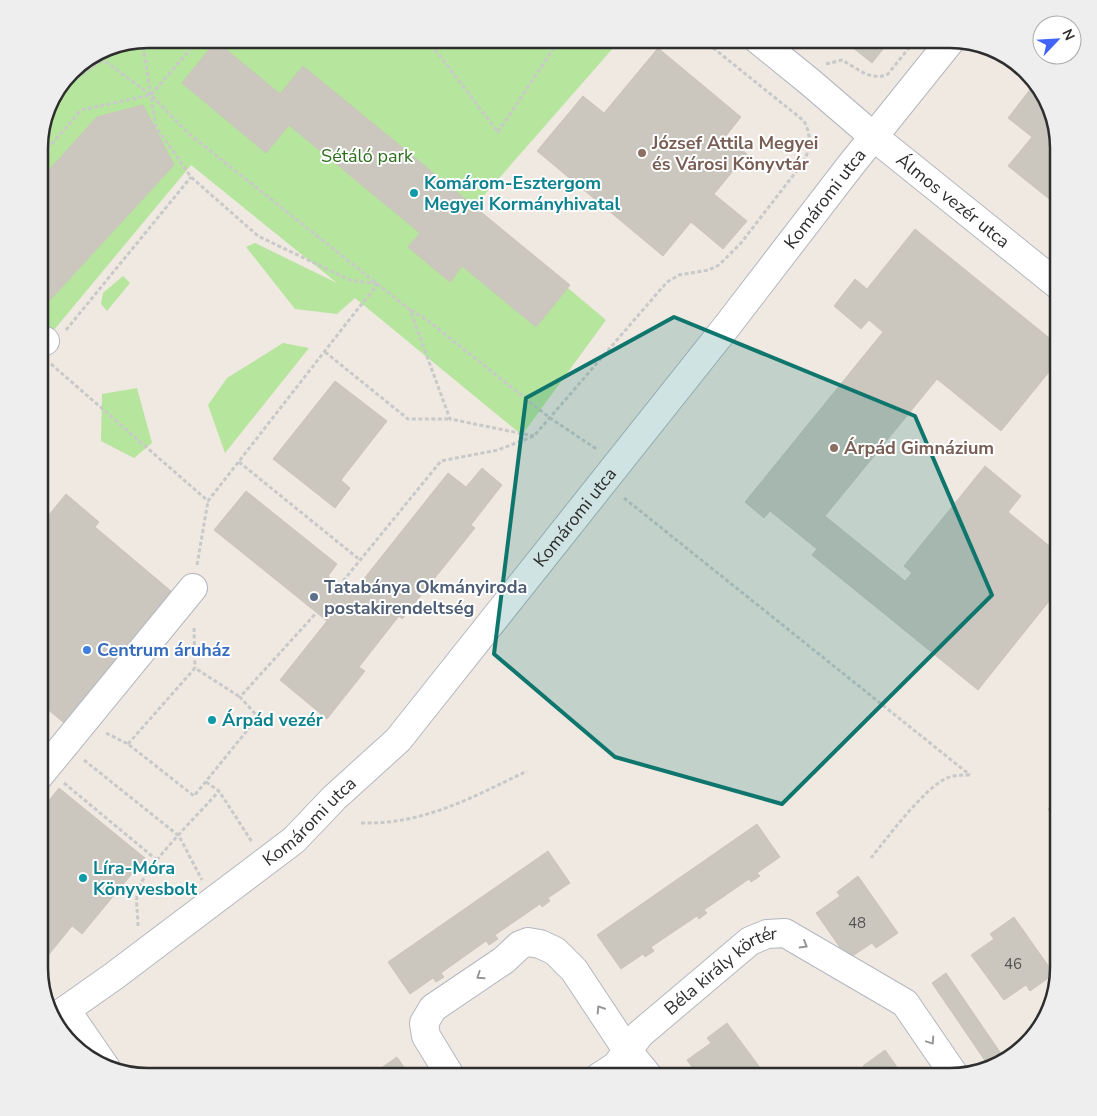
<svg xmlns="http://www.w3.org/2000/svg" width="1097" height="1116" font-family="'Nunito Sans',sans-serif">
	<rect width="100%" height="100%" fill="#efe9e1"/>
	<g fill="#b6e59e">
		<polygon points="148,39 621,39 473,208 606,320 522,435 355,298 337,314 295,309 246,247 255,243 337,283 191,165 39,348 39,140 50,99 76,66 106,47"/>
		<polygon points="123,276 130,283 107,311 101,304 103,293"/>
		<polygon points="283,343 309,348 225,453 208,405 227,378"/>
		<polygon points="137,388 152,443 134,458 101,441 102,394"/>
	</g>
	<g fill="#cbc7bf" stroke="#cbc5ba">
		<polygon points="842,39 891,39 872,63"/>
		<polygon points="216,41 280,94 303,66 570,285 536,327 462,266 450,282 408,247 420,233 289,125 266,153 182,83"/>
		<polygon points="658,48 741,117 726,136 747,154 714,194 747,221 723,249 691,222 663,256 537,151 583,96 604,113"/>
		<polygon points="1035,83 1052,112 1058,147 1058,206 1008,166 1032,137 1008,118"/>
		<polygon points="143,105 174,165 39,312 39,181 97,117"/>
		<polygon points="915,229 1058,345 1058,361 1001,431 937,379 825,516 905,581 912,573 904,566 985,466 1021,496 1008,512 1058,553 1058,590 978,690 812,555 817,549 770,511 764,518 745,502 883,332 869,320 861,329 834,306 855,279 867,289"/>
		<polygon points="335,381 387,421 341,480 350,488 335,508 273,459"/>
		<polygon points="482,468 502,485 471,525 475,528 402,619 399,616 359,667 365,671 327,719 280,680 327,621 214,530 246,491 337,564 328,576 351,595 448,473 466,487"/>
		<polygon points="66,494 99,522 95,527 178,597 70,728 39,702 39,527"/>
		<polygon points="59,788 145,858 82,934 39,899 39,813"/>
		<polygon points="1058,801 1058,822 1048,809"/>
		<polygon points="757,824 780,857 757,873 760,876 751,882 749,879 704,910 707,913 699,919 697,916 651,947 654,951 645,957 643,954 621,969 597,935"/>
		<polygon points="548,851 570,883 548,898 550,901 542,907 540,904 495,935 498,939 489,945 486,941 441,973 444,977 436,982 433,978 410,994 388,962"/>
		<polygon points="858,876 898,933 876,948 872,943 848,959 816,913 840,896 837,892"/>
		<polygon points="39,899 72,926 46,958 40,953 39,954"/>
		<polygon points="1014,917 1054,974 1030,991 1026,985 1004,1000 971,955 994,939 990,934"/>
		<polygon points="946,973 1004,1058 990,1068 932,983"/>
		<polygon points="727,1023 767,1077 699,1077 687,1060 711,1043 707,1038"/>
		<polygon points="885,1050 904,1077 856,1077 866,1070 863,1066"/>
		<polygon points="397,1057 411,1077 368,1077"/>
	</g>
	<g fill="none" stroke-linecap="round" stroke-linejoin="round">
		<g stroke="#b4b7c1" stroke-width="30">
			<g id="minor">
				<path id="s1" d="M757 39 810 82 874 137 1058 285"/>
				<polyline points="39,341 45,341"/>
				<polyline points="39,776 193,588"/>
				<polyline points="66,1010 106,1068"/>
				<path id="s2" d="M53 1019 114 976 294 840 334 798 398 740 727 326 850 166 952 39"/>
				<polyline points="451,1077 426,1036 424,1023 433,1008 504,960 520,945 528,942 540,944 555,951 574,970 627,1050 649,1077"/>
				<path id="s3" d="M599 1077 616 1066 640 1034 750 941 767 934 785 933 905 1003 955 1076"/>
			</g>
		</g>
		<g stroke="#c9c9c9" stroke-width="3" stroke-dasharray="4 2.5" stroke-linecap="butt">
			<polyline points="427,39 498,132 560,39"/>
			<polyline points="142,40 156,127 191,177 258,236 350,280 378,284"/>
			<polyline points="95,54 151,95 188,133 410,310 450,419 534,436"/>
			<path d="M826 64 842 60C857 68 871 82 888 74L916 39"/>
			<polyline points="55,93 127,43"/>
			<polyline points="39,159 81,110 151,95 199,39"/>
			<polyline points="411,310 427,320 550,418 598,450"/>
			<polyline points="66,330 191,177"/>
			<polyline points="325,352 408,419 450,419"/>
			<polyline points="51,364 208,501 349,320 378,284"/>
			<polyline points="239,462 360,560"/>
			<polyline points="624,498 970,775"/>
			<polyline points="197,565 208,501"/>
			<path d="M339 586 441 461 498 450 534 436 667 282 679 275 709 270 719 265 741 243 802 164C811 149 812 137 804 121L702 39"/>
			<polyline points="194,628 195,668"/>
			<polyline points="106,733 128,744 194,796 258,717 240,697 317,612"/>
			<polyline points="128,744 195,668 240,697"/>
			<polyline points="84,760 179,836 202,880"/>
			<polyline points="206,782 219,791 252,842"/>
			<polyline points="64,783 158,861"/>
			<path d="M361 823C423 825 473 797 527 771"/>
			<path d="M871 858C888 837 924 788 947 778 955 775 962 775 970 775"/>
			<path d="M138 926C138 914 135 902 138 891 144 867 201 812 219 791"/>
		</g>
		<use href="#minor" stroke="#fff" stroke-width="28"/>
	</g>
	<defs><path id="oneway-chevron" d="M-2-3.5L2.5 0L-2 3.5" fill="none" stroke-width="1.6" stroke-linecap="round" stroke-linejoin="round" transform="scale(1.25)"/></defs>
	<g stroke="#969696">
		<use href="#oneway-chevron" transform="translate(804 945) rotate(30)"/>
		<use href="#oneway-chevron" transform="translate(480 976) rotate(146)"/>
		<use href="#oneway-chevron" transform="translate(600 1009) rotate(-123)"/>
		<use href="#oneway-chevron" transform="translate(931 1041) rotate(56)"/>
	</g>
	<path fill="#0f766e" fill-opacity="0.2" stroke="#0f766e" stroke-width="4" stroke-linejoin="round" d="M674 317 915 416 992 595 782 804 615 757 494 654 526 398Z"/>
	<g fill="#8d6e63" stroke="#fff" stroke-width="2">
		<circle cx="642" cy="153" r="5"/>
		<circle cx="834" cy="448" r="5"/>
	</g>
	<g fill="#0f9aa8" stroke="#fff" stroke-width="2">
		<circle cx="414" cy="193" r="5"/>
		<circle cx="212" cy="720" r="5"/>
		<circle cx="83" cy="878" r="5"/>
	</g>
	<circle fill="#5c6f8a" stroke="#fff" stroke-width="2" cx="314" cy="597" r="5"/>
	<circle fill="#3f7fe0" stroke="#fff" stroke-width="2" cx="87" cy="650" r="5"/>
	<g text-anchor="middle" stroke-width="4" stroke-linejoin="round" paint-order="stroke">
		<g font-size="15" fill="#555452">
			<text x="857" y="928">48</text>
			<text x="1013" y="969">46</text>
		</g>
		<g font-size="18" font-weight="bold" fill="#785e54" stroke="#fff" text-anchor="start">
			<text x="652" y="149">József Attila Megyei<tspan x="652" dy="21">és Városi Könyvtár</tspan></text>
			<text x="844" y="454">Árpád Gimnázium</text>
		</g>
		<g font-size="18" fill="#2c6e1b" stroke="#fff">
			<text x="367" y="162">Sétáló park</text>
		</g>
		<g font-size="18" font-weight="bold" fill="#0d838f" stroke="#fff" text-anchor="start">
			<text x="424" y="189">Komárom-Esztergom<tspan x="424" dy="21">Megyei Kormányhivatal</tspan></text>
			<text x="222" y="726">Árpád vezér</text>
			<text x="93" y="874">Líra-Móra<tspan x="93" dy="21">Könyvesbolt</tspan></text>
		</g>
		<g font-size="18" fill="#2e2e2e" stroke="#fff">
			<text dy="6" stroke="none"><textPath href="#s2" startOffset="1134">Komáromi utca</textPath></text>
			<text dy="6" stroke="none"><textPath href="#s1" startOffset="254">Álmos vezér utca</textPath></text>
			<text dy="6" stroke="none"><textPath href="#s2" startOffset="729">Komáromi utca</textPath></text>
			<text dy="6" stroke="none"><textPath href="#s2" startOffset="324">Komáromi utca</textPath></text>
			<text dy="6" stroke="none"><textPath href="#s3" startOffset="164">Béla király körtér</textPath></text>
		</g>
		<g font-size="18" font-weight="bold" fill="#4e5e75" stroke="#fff" text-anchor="start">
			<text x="324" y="593">Tatabánya Okmányiroda<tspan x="324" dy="21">postakirendeltség</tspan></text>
		</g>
		<g font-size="18" font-weight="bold" fill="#366cbe" stroke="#fff" text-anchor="start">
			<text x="97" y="656">Centrum áruház</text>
		</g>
	</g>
	<path d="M0 0H1097V1116H0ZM148 48H950A100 100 0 0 1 1050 148V968A100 100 0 0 1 950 1068H148A100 100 0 0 1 48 968V148A100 100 0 0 1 148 48Z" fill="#eee" fill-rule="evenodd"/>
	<path fill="none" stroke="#2e2e2e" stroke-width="2.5" d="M148 48H950A100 100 0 0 1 1050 148V968A100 100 0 0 1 950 1068H148A100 100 0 0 1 48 968V148A100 100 0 0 1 148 48Z"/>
	<g transform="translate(1057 40) rotate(65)"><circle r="24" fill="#ffffff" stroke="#ababab"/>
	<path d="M0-4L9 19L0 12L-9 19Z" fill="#4264fb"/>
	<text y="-8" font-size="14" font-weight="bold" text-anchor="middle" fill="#2e2e2e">N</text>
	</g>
</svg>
